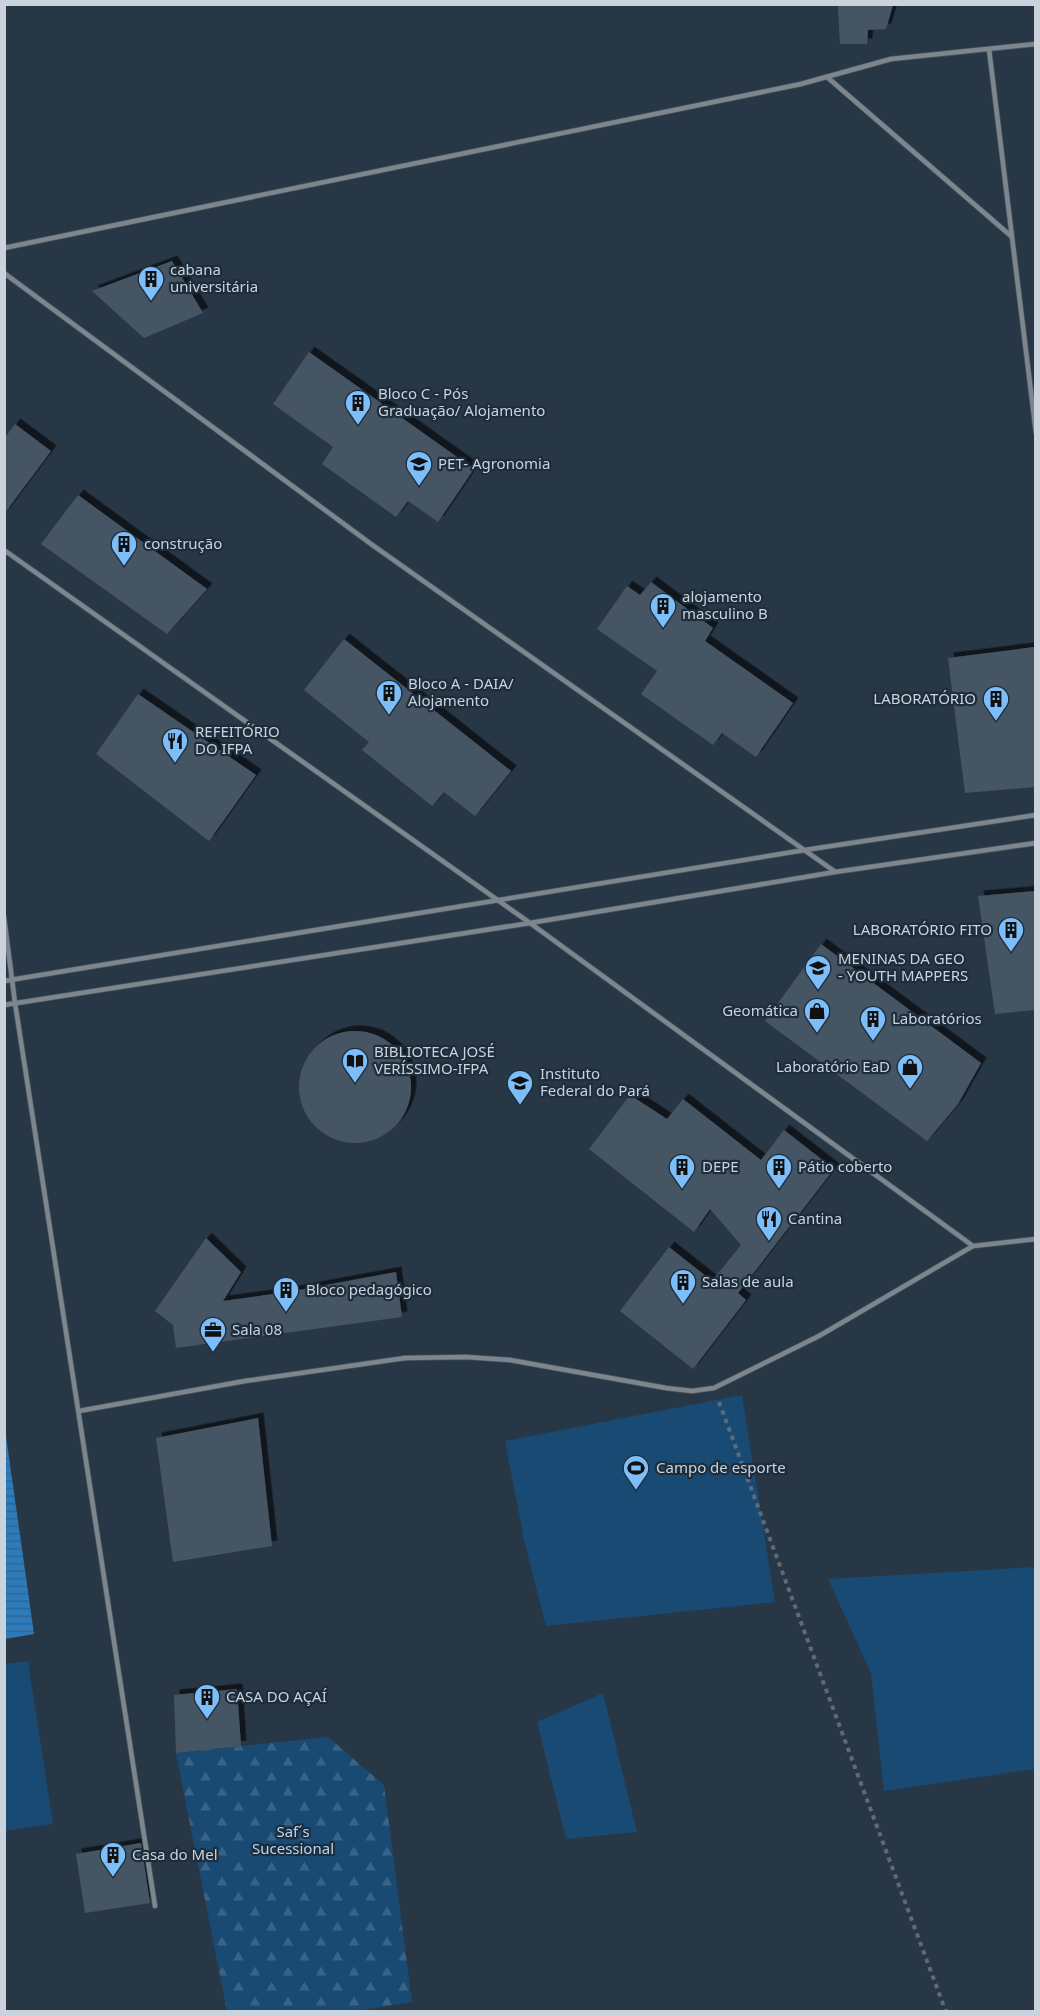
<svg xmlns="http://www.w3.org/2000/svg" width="1040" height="2016" font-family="'Noto Sans',sans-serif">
	<defs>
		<pattern id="forest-firs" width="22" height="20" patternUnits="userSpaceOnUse" patternTransform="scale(1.5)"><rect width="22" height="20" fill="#194a73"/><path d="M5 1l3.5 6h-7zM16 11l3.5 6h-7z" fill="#396386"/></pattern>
		<pattern id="water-rules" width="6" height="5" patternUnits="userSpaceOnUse" patternTransform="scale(1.5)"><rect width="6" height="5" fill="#2c7bba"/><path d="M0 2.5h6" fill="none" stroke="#326690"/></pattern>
		<filter id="shadow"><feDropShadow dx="5.5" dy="-5.5" stdDeviation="0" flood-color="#0009"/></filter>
	</defs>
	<rect width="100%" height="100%" fill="#283746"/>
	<g fill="#194a73">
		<polygon points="742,1395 775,1602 546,1626 524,1540 505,1441"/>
		<polygon points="1035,1567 1035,1769 884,1791 871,1673 828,1579"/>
		<polygon points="28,1661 53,1824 5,1831 5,1664"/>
		<polygon points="603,1693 637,1832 566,1839 537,1722"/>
	</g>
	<polygon fill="url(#forest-firs)" points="328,1737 384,1785 412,2002 355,2011 227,2011 176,1753"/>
	<polygon fill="url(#water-rules)" points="5,1429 34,1634 5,1639 4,1429"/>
	<g fill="#455564" filter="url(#shadow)">
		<polygon points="893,5 886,29 868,30 867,44 840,44 838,6"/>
		<polygon points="172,261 203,313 144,338 92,291"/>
		<polygon points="309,352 474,469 438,522 408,501 396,517 322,464 333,447 273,404"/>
		<polygon points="15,424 51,451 4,514 4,439"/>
		<polygon points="78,495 207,589 167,634 41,544"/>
		<polygon points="651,582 713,628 705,641 793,703 756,757 722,733 713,745 641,694 657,671 597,629 627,586 640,595"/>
		<polygon points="344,639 511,771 475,816 444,792 432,806 362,750 369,742 304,690"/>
		<polygon points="1035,647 1035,787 965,793 948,658"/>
		<polygon points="138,694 256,775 209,841 96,754"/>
		<polygon points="1035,891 1035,1010 995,1014 978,896"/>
		<polygon points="821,944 981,1063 958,1104 927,1141 765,1021"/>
		<circle cx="355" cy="1087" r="56"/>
		<polygon points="630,1095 667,1119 683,1099 761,1160 784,1130 834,1169 738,1293 746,1300 693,1369 620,1311 669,1247 712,1281 741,1245 710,1209 694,1232 589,1149"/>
		<polygon points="206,1238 241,1272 223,1301 288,1292 396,1272 402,1317 176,1348 173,1325 155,1311"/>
		<polygon points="258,1418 272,1546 173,1562 156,1438"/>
		<polygon points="237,1689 241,1746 176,1753 174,1695"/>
		<polygon points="141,1843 150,1903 85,1913 76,1854"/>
	</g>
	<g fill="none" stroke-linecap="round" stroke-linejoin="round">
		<g stroke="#455361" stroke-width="6">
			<g id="lane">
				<polyline points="989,49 1036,433"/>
				<polyline points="827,77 1011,236"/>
				<polyline points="4,248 801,84 891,59 1036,44"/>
				<polyline points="4,273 371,544 834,871"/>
				<polyline points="4,550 530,923 973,1246"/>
				<polyline points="4,917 15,1003 155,1906"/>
				<polyline points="4,981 805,850 1036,815"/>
				<polyline points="4,1005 530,923 835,872 1036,843"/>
				<polyline points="79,1411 245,1381 405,1358 466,1357 510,1360 666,1388 692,1391 714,1388 819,1336 973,1246 1036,1239"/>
			</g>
		</g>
		<polyline stroke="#5d6a77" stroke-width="4" stroke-dasharray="4.5 4.5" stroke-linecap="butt" points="719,1402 946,2012"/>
		<use href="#lane" stroke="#7e868d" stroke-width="4.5"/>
	</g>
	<defs>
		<g id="building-pin" transform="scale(1.35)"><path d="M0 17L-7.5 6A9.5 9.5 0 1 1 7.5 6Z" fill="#7cbef9" stroke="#1e2d3b"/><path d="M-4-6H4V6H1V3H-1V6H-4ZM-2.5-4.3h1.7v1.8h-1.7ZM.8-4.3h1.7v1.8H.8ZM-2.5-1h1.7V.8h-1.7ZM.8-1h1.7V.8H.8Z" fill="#111"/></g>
		<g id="university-pin" transform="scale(1.35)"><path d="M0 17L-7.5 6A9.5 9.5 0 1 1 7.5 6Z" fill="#7cbef9" stroke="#1e2d3b"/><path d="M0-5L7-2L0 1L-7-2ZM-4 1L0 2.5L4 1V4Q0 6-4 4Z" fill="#111"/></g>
		<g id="restaurant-pin" transform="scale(1.35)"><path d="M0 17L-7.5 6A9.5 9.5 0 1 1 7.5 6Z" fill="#7cbef9" stroke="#1e2d3b"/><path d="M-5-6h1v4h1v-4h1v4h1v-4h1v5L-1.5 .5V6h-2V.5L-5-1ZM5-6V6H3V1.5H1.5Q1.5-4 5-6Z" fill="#111"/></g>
		<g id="shop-pin" transform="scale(1.35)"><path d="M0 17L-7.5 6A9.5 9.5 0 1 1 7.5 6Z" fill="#7cbef9" stroke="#1e2d3b"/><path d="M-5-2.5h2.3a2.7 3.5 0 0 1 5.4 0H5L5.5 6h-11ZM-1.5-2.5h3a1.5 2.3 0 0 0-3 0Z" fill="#111"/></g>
		<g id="library-pin" transform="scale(1.35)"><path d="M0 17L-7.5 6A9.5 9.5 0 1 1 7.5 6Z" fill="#7cbef9" stroke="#1e2d3b"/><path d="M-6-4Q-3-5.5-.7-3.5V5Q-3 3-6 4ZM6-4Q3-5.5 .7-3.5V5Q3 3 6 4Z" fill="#111"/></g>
		<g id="office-pin" transform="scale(1.35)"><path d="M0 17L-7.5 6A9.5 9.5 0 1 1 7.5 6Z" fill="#7cbef9" stroke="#1e2d3b"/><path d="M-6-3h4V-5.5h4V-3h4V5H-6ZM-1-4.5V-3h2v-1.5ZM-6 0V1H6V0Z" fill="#111"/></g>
		<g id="stadium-pin" transform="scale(1.35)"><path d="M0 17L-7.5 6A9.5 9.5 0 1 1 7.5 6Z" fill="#7cbef9" stroke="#1e2d3b"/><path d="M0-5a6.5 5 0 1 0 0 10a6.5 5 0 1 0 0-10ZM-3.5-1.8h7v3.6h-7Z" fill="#111"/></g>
	</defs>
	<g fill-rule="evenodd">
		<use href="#building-pin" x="151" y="279"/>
		<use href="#building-pin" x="358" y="403"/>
		<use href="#university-pin" x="419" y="464"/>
		<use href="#building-pin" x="124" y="544"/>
		<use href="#building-pin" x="663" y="606"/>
		<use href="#building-pin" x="389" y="693"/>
		<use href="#building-pin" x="996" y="699"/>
		<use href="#restaurant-pin" x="175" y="741"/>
		<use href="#building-pin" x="1011" y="930"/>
		<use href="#university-pin" x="818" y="968"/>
		<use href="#shop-pin" x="817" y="1011"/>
		<use href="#building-pin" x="873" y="1019"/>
		<use href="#library-pin" x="355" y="1061"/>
		<use href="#shop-pin" x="910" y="1067"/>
		<use href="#university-pin" x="520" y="1083"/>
		<use href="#building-pin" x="682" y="1167"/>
		<use href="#building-pin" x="779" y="1167"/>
		<use href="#restaurant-pin" x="769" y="1219"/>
		<use href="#building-pin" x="683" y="1282"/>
		<use href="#building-pin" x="286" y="1290"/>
		<use href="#office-pin" x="213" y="1330"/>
		<use href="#stadium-pin" x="636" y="1468"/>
		<use href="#building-pin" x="207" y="1697"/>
		<use href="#building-pin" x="113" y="1855"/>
	</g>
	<g text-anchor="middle" stroke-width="4.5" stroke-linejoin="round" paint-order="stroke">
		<g font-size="15" fill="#cad3dc" stroke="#1e2d3b" text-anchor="start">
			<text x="170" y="275">cabana<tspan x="170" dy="17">universitária</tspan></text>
			<text x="378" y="399">Bloco C - Pós<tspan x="378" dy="17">Graduação/ Alojamento</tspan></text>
			<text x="438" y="469">PET- Agronomia</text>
			<text x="144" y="549">construção</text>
			<text x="682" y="602">alojamento<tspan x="682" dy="17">masculino B</tspan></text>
			<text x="408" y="689">Bloco A - DAIA/<tspan x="408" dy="17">Alojamento</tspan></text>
			<text x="976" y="704" text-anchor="end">LABORATÓRIO</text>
			<text x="195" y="737">REFEITÓRIO<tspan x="195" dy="17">DO IFPA</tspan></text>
			<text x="992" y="935" text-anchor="end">LABORATÓRIO FITO</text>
			<text x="838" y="964">MENINAS DA GEO<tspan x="838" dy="17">- YOUTH MAPPERS</tspan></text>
			<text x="798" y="1016" text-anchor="end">Geomática</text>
			<text x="892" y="1024">Laboratórios</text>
			<text x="374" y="1057">BIBLIOTECA JOSÉ<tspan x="374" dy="17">VERÍSSIMO-IFPA</tspan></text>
			<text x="890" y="1072" text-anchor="end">Laboratório EaD</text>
			<text x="540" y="1079">Instituto<tspan x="540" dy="17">Federal do Pará</tspan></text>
			<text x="702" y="1172">DEPE</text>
			<text x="798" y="1172">Pátio coberto</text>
			<text x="788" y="1224">Cantina</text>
			<text x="702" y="1287">Salas de aula</text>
			<text x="306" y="1295">Bloco pedagógico</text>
			<text x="232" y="1335">Sala 08</text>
			<text x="656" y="1473">Campo de esporte</text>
			<text x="226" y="1702">CASA DO AÇAÍ</text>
			<text x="132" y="1860">Casa do Mel</text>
		</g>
		<g font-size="15" fill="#b2d6f8" stroke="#1e2d3b">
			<text x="293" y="1837">Saf´s<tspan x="293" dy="17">Sucessional</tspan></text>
		</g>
	</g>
	<rect width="1040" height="2016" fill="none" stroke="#cad3dc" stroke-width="12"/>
</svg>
